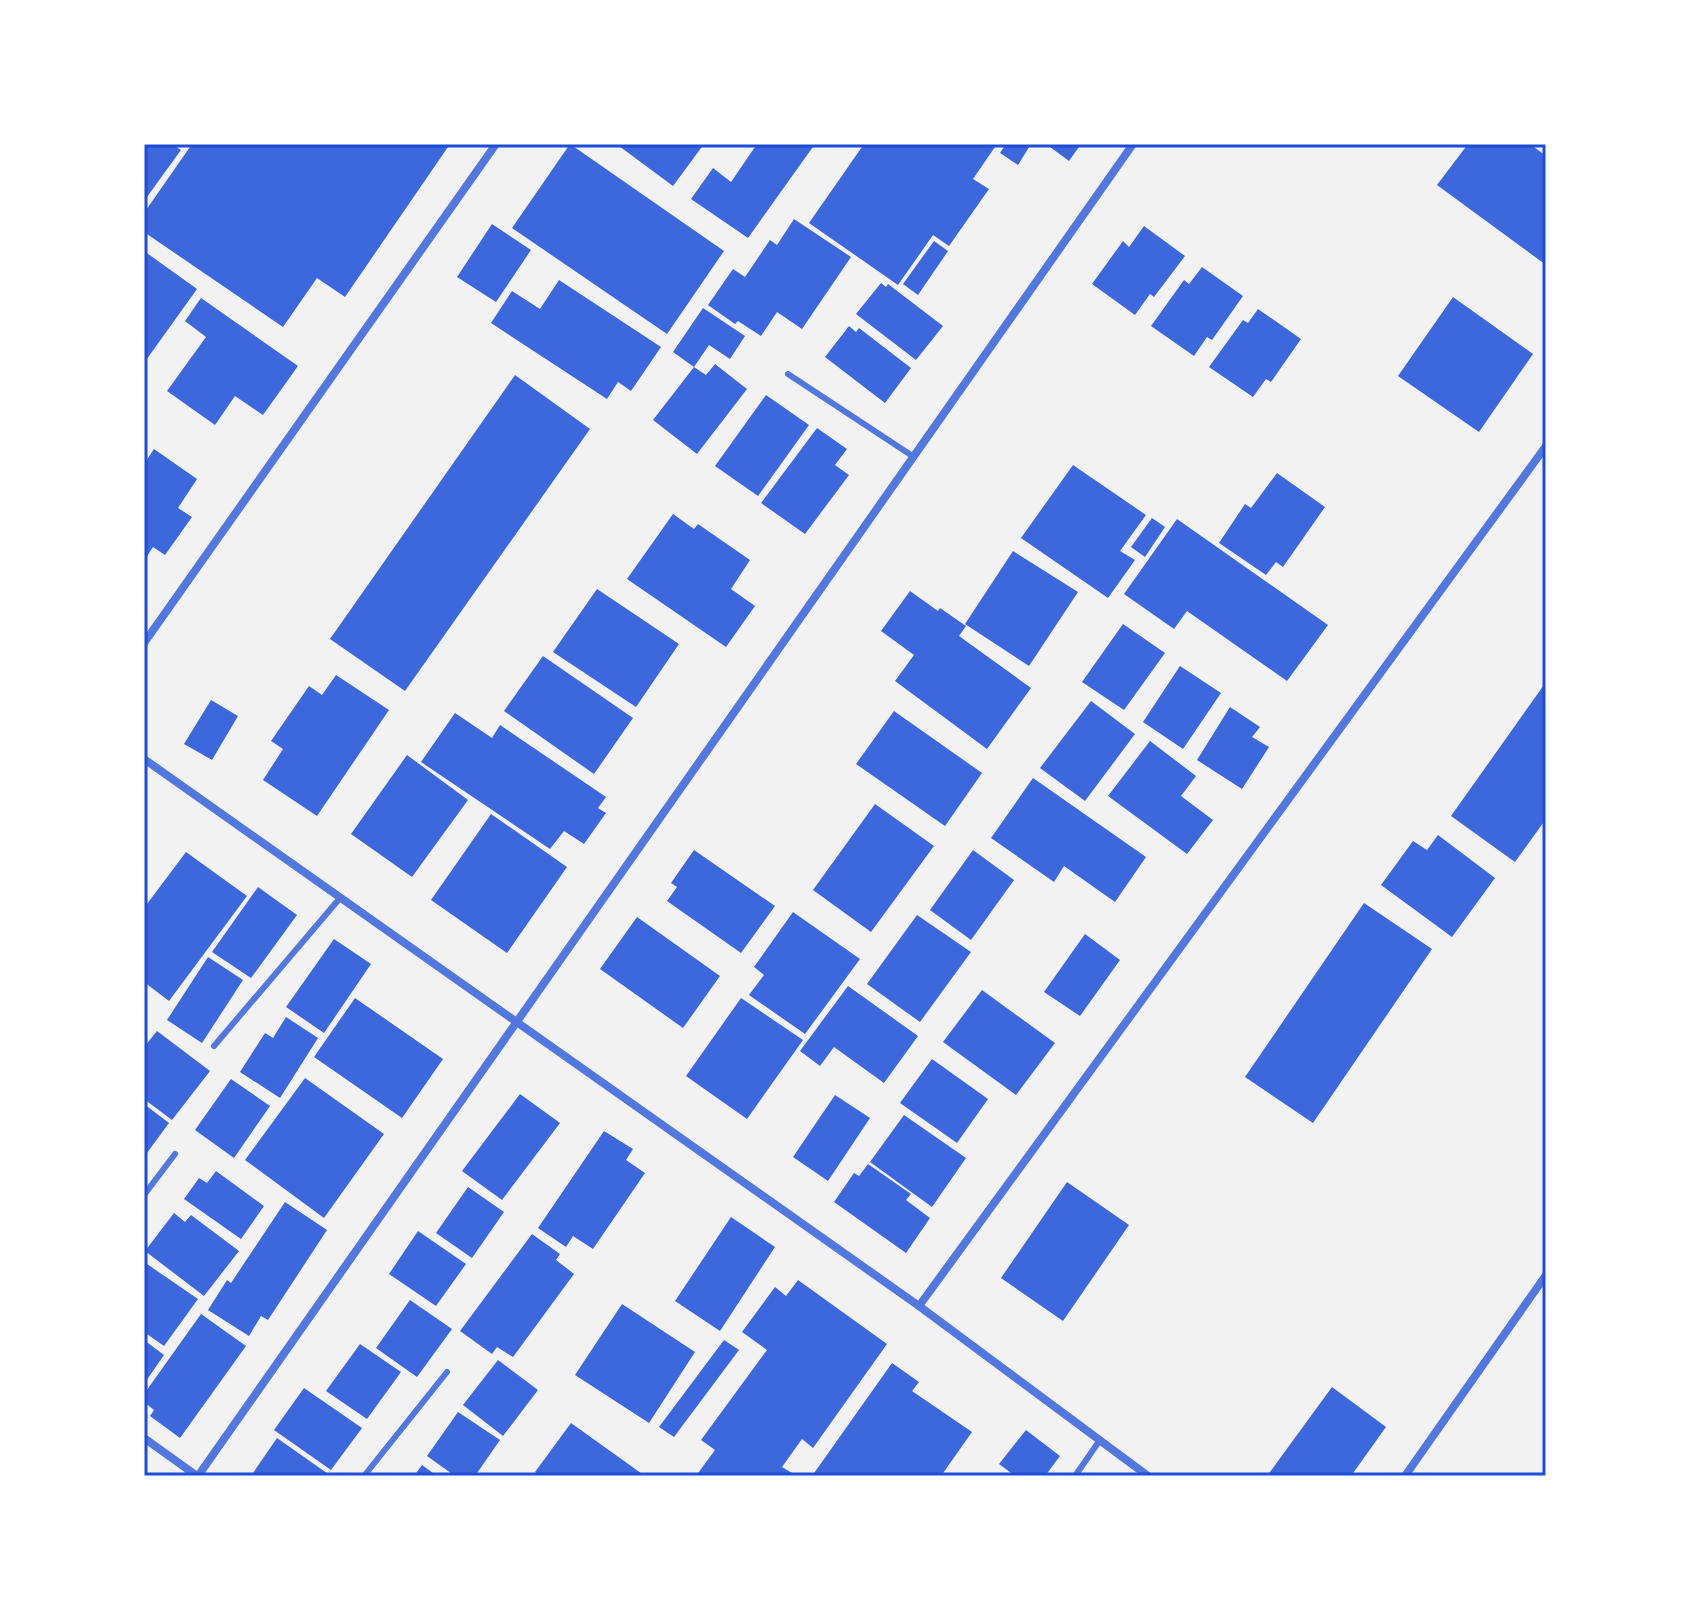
<svg xmlns="http://www.w3.org/2000/svg" width="1690" height="1620" font-family="Poppins,sans-serif">
	<rect width="100%" height="100%" fill="#f2f2f2"/>
	<g fill="#3d67dc">
		<polygon points="144,144 172,144 181,150 144,201"/>
		<polygon points="192,144 450,144 345,297 317,278 283,327 144,232 144,213"/>
		<polygon points="570,144 724,251 667,334 512,228"/>
		<polygon points="620,144 704,144 673,186 619,146"/>
		<polygon points="757,144 815,144 748,238 691,199 713,168 731,182"/>
		<polygon points="864,144 997,144 973,179 989,189 949,246 933,235 898,285 809,223"/>
		<polygon points="1006,144 1031,144 1018,165 1000,153"/>
		<polygon points="1046,144 1081,144 1069,161"/>
		<polygon points="1468,144 1530,144 1546,156 1546,265 1437,185"/>
		<polygon points="794,219 851,257 802,329 777,312 761,336 738,321 735,324 708,305 733,269 745,277 770,240 777,245"/>
		<polygon points="492,224 531,250 496,302 457,277"/>
		<polygon points="1144,226 1185,256 1154,297 1150,294 1135,315 1092,284 1123,241 1129,247"/>
		<polygon points="934,241 948,251 918,295 903,284"/>
		<polygon points="144,251 197,289 144,363"/>
		<polygon points="1202,267 1243,296 1212,340 1207,337 1194,356 1151,326 1184,280 1189,284"/>
		<polygon points="559,280 661,347 631,391 618,382 607,399 491,323 512,291 540,309"/>
		<polygon points="881,283 886,287 888,284 943,326 916,360 856,314"/>
		<polygon points="1453,297 1533,354 1479,432 1398,376"/>
		<polygon points="201,298 298,366 263,415 235,396 215,425 167,391 206,337 185,321"/>
		<polygon points="703,308 745,336 730,359 709,345 694,367 673,352"/>
		<polygon points="1258,309 1301,339 1271,382 1266,379 1253,397 1209,367 1243,320 1248,323"/>
		<polygon points="849,326 856,332 859,328 911,368 885,403 825,357"/>
		<polygon points="715,364 747,389 697,454 653,420 694,367 706,375"/>
		<polygon points="515,375 590,429 405,691 330,639"/>
		<polygon points="766,395 809,425 758,496 715,466"/>
		<polygon points="817,428 847,449 835,465 849,475 805,534 761,503"/>
		<polygon points="154,449 197,479 178,508 192,517 165,555 153,547 144,561 144,464"/>
		<polygon points="1073,465 1146,515 1120,551 1135,560 1108,598 1021,538"/>
		<polygon points="1277,473 1325,507 1283,567 1276,562 1266,575 1219,543 1245,504 1251,508"/>
		<polygon points="673,514 694,529 698,524 750,560 731,589 755,606 726,647 627,579"/>
		<polygon points="1152,518 1165,527 1145,557 1131,547"/>
		<polygon points="1177,519 1328,625 1287,681 1187,611 1174,629 1124,594"/>
		<polygon points="1013,551 1078,592 1029,666 965,624"/>
		<polygon points="597,589 679,644 636,707 553,652"/>
		<polygon points="910,591 938,611 940,608 966,626 959,636 1031,688 987,749 895,681 914,655 881,631"/>
		<polygon points="1123,624 1165,653 1124,710 1082,682"/>
		<polygon points="543,656 633,718 594,774 504,711"/>
		<polygon points="1180,666 1221,693 1183,749 1143,722"/>
		<polygon points="336,675 389,710 317,816 263,780 283,749 271,741 309,686 322,695"/>
		<polygon points="1546,682 1546,819 1515,862 1451,816"/>
		<polygon points="211,700 238,716 212,760 184,744"/>
		<polygon points="1091,701 1135,734 1085,801 1040,768"/>
		<polygon points="1230,707 1260,727 1252,737 1269,747 1242,789 1197,760"/>
		<polygon points="894,711 982,773 945,826 856,764"/>
		<polygon points="455,713 492,738 500,725 606,797 598,808 606,813 584,844 564,831 550,849 421,762"/>
		<polygon points="1150,741 1196,776 1181,796 1213,820 1187,854 1108,796"/>
		<polygon points="407,755 468,800 412,877 351,834"/>
		<polygon points="1033,778 1146,857 1115,902 1064,866 1054,882 991,838"/>
		<polygon points="875,804 934,846 871,932 813,890"/>
		<polygon points="491,814 567,867 507,953 431,900"/>
		<polygon points="1438,835 1495,878 1452,937 1381,885 1413,841 1427,850"/>
		<polygon points="694,850 775,906 741,953 667,901 677,887 671,883"/>
		<polygon points="973,850 1014,880 971,940 930,910"/>
		<polygon points="186,852 247,896 169,1001 144,982 144,908"/>
		<polygon points="258,887 297,915 251,978 212,952"/>
		<polygon points="1364,903 1432,949 1313,1123 1245,1077"/>
		<polygon points="793,912 860,959 805,1034 749,995 764,975 754,967"/>
		<polygon points="917,915 971,952 920,1022 867,984"/>
		<polygon points="637,917 720,976 683,1028 600,969"/>
		<polygon points="1085,934 1120,960 1080,1016 1044,992"/>
		<polygon points="334,939 371,964 324,1033 286,1007"/>
		<polygon points="208,957 243,980 202,1043 167,1020"/>
		<polygon points="848,986 918,1036 884,1083 834,1047 820,1066 800,1051"/>
		<polygon points="982,990 1055,1043 1016,1095 943,1042"/>
		<polygon points="355,998 443,1059 402,1118 314,1057"/>
		<polygon points="741,998 803,1040 747,1119 686,1076"/>
		<polygon points="286,1017 318,1038 280,1098 240,1072 265,1033 273,1038"/>
		<polygon points="157,1031 210,1071 172,1120 144,1099 144,1047"/>
		<polygon points="932,1059 988,1099 957,1143 900,1103"/>
		<polygon points="305,1078 384,1134 324,1218 245,1160"/>
		<polygon points="231,1079 270,1106 234,1158 195,1130"/>
		<polygon points="520,1094 560,1123 502,1200 462,1171"/>
		<polygon points="835,1095 870,1118 828,1181 793,1157"/>
		<polygon points="144,1104 169,1123 144,1157"/>
		<polygon points="904,1115 966,1158 932,1207 870,1162"/>
		<polygon points="604,1131 633,1149 626,1160 645,1173 593,1249 573,1236 566,1247 538,1228"/>
		<polygon points="868,1164 911,1194 906,1200 930,1218 906,1253 834,1202 854,1173 859,1176"/>
		<polygon points="216,1171 264,1206 241,1239 184,1199 199,1178 207,1183"/>
		<polygon points="1067,1182 1129,1225 1063,1321 1001,1278"/>
		<polygon points="468,1187 504,1212 472,1258 436,1233"/>
		<polygon points="285,1202 327,1230 268,1320 261,1316 249,1336 208,1310 227,1280 231,1283"/>
		<polygon points="174,1213 185,1222 191,1215 239,1251 204,1296 145,1251"/>
		<polygon points="731,1217 775,1247 720,1331 675,1301"/>
		<polygon points="418,1231 466,1264 436,1306 389,1274"/>
		<polygon points="532,1234 560,1254 556,1260 574,1274 513,1357 497,1347 492,1354 460,1331"/>
		<polygon points="144,1262 198,1299 164,1346 144,1332"/>
		<polygon points="798,1280 887,1344 813,1448 802,1439 782,1467 797,1476 696,1476 715,1450 701,1440 767,1350 742,1332 775,1287 786,1296"/>
		<polygon points="410,1300 452,1329 417,1377 376,1348"/>
		<polygon points="622,1304 695,1352 649,1423 575,1375"/>
		<polygon points="201,1314 246,1346 180,1438 150,1416 154,1410 144,1402 144,1394"/>
		<polygon points="144,1340 164,1355 144,1384"/>
		<polygon points="724,1340 739,1350 674,1437 659,1427"/>
		<polygon points="360,1344 401,1372 367,1419 326,1391"/>
		<polygon points="498,1360 538,1390 503,1436 463,1405"/>
		<polygon points="892,1363 919,1382 912,1391 972,1432 941,1476 812,1476"/>
		<polygon points="1332,1387 1386,1427 1351,1476 1267,1476"/>
		<polygon points="304,1388 362,1428 331,1470 274,1430"/>
		<polygon points="458,1412 500,1440 475,1476 455,1476 427,1456"/>
		<polygon points="571,1423 645,1476 540,1476 535,1472"/>
		<polygon points="1026,1430 1060,1456 1045,1476 1015,1476 999,1464"/>
		<polygon points="277,1438 331,1476 251,1476"/>
		<polygon points="422,1465 437,1476 414,1476"/>
	</g>
	<g fill="none" stroke-linecap="round" stroke-linejoin="round">
		<g stroke="#5277de" stroke-width="6">
			<polyline points="788,374 914,457"/>
			<polyline points="214,1046 340,898"/>
			<polyline points="144,1195 175,1154"/>
			<polyline points="364,1476 447,1372"/>
			<polyline points="1075,1476 1100,1440"/>
		</g>
		<g stroke="#5277de" stroke-width="8">
			<polyline points="144,643 496,144"/>
			<polyline points="144,759 919,1306 1148,1476"/>
			<polyline points="919,1306 1546,446"/>
			<polyline points="144,1438 197,1476"/>
			<polyline points="198,1476 1133,144"/>
			<polyline points="1405,1476 1546,1275"/>
		</g>
	</g>
	<rect width="1690" height="1620" fill="none" stroke="#ffffff" stroke-width="292"/>
	<rect x="146" y="146" width="1398" height="1328" fill="none" stroke="#1d4ed8" stroke-width="3"/>
</svg>
